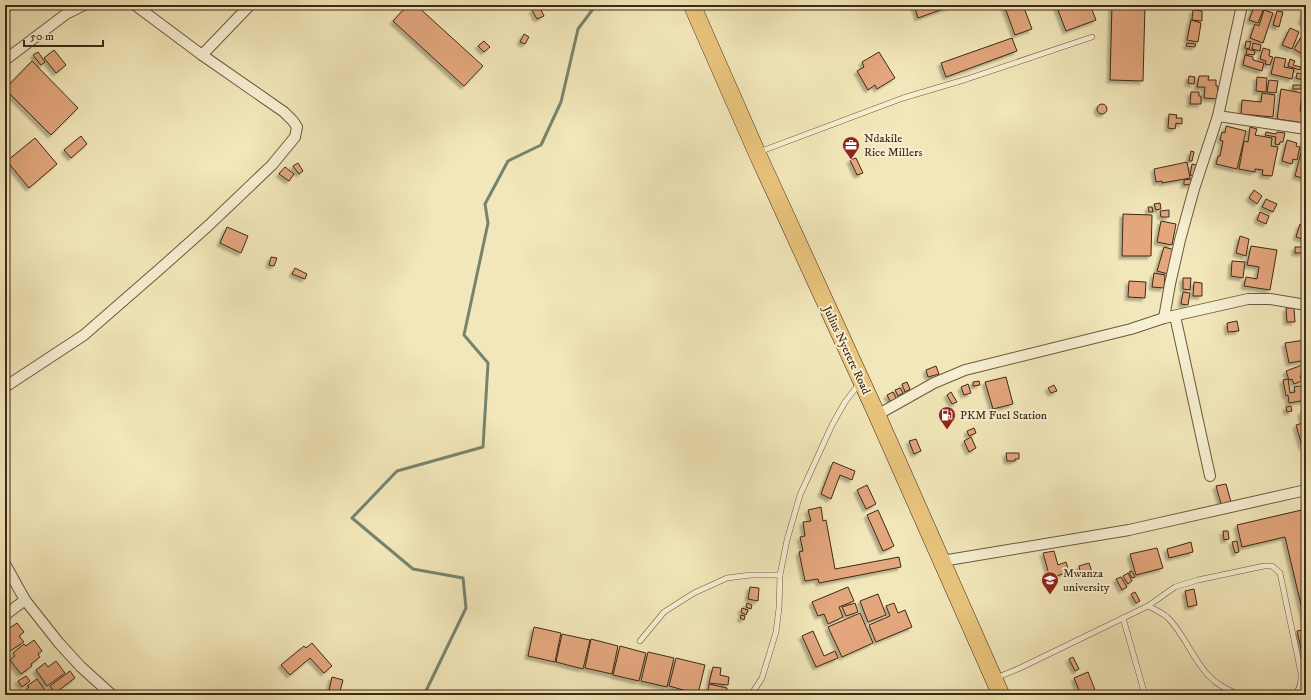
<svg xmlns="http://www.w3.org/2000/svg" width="1311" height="700" font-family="'IM FELL DW Pica',serif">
	<defs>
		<filter id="shadow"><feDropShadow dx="-3" dy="3" stdDeviation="1" flood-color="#0004"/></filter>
	</defs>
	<rect width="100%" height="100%" fill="#f2e7ba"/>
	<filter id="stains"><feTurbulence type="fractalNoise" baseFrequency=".005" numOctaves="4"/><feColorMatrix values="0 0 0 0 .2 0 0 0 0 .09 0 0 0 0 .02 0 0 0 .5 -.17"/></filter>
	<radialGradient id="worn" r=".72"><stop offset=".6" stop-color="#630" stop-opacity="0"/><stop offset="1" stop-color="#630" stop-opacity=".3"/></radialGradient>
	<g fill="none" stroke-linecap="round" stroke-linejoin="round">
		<polyline stroke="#76846e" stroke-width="3" points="424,695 466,608 463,578 413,569 352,518 397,471 483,447 488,363 464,335 488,223 485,204 508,161 541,145 561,102 578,29 596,5"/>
	</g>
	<g fill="#e3a67d" stroke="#3e2915" filter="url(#shadow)">
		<polygon points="408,5 416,5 483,66 464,86 393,21"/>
		<polygon points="914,5 954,5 918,18"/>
		<polygon points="1004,5 1023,5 1032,29 1015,35"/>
		<polygon points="1056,5 1090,5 1096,20 1066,31"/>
		<polygon points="1112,5 1145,5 1143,81 1110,80"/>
		<polygon points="1255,5 1264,8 1258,23 1249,20"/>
		<polygon points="539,6 544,16 537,19 532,10"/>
		<polygon points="1193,10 1202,11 1202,21 1192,20"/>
		<polygon points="1264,10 1273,13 1263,43 1250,38 1255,24 1259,26"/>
		<polygon points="1306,10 1306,23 1301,21"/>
		<polygon points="1277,11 1283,12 1279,27 1273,25"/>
		<polygon points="1191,20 1201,23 1198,42 1187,40"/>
		<polygon points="1290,28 1299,32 1292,49 1282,45"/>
		<polygon points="524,34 529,37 525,44 520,42"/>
		<polygon points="1301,37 1305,39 1306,37 1306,56 1294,49"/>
		<polygon points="1012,38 1017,51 946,77 941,63"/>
		<polygon points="484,41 490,47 484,52 478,46"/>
		<polygon points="1246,41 1251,42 1249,49 1245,48"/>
		<polygon points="1187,43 1196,44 1195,47 1186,46"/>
		<polygon points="1253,43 1261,45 1260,51 1252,49"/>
		<polygon points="1263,48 1270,50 1269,56 1273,57 1270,65 1265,64 1266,61 1260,59"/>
		<polygon points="1247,49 1255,51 1254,55 1246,54"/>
		<polygon points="54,50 66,65 56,73 44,58"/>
		<polygon points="38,52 45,62 41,65 33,55"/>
		<polygon points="879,52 895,78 877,89 875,85 868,90 857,71 864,67 862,62"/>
		<polygon points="1245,55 1253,57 1253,60 1264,63 1262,71 1243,65"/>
		<polygon points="1275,57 1286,59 1284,67 1294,69 1292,79 1271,74"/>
		<polygon points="1290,59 1295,61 1293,65 1301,67 1300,70 1288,66"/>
		<polygon points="32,61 78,108 51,135 5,89"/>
		<polygon points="1297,73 1304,74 1303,80 1296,78"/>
		<polygon points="1189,76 1195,77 1194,84 1188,83"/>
		<polygon points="1199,76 1209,76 1208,80 1216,80 1216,86 1218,86 1217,99 1204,98 1205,87 1197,87"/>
		<polygon points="1257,77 1267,78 1266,92 1256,91"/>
		<polygon points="1269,80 1278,81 1276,93 1267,92"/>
		<rect x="1293" y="85" width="8" height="4"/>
		<polygon points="1281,89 1302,93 1300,111 1306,112 1304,123 1277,119"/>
		<polygon points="1191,92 1199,92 1199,96 1201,96 1201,104 1190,104"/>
		<polygon points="1262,93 1275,95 1273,117 1241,114 1242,100 1261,102"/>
		<circle cx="1102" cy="109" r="5"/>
		<polygon points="1169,114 1177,115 1176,118 1182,118 1182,124 1176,123 1175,129 1168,128"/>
		<polygon points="1226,126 1246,131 1237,169 1216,164 1218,156 1220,156 1223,141 1220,140 1222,132 1225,133"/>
		<polygon points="1250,127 1257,129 1255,135 1272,138 1271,146 1278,147 1272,176 1262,175 1263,170 1255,169 1255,172 1239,169 1244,141 1248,142"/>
		<polygon points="1266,132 1276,134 1277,132 1285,133 1283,142 1280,142 1279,145 1275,144 1276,137 1265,135"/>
		<polygon points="81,136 87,144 71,158 64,150"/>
		<polygon points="1305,137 1306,137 1306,179 1295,176"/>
		<polygon points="35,138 57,164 29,188 7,161"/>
		<polygon points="1287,140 1297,143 1296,146 1300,147 1297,160 1293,159 1292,164 1282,161"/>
		<polygon points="1191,151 1194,152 1192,161 1189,161"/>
		<polygon points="856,158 863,173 857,175 850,160"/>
		<polygon points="1187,162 1190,178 1162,183 1162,181 1156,182 1154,169"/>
		<polygon points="298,163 303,171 299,174 293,166"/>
		<polygon points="1192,164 1196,165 1194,176 1190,175"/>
		<polygon points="285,167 294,174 289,181 279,174"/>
		<polygon points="1191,179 1192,184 1184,185 1184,180"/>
		<polygon points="1254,190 1262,196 1257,204 1249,198"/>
		<polygon points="1266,199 1277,204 1273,212 1262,207"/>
		<polygon points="1160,203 1161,209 1156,210 1154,204"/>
		<polygon points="1148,207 1152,207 1153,212 1149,212"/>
		<polygon points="1169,210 1169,217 1161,217 1160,211"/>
		<polygon points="1260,212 1269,216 1266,224 1257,220"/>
		<polygon points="1123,214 1152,215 1151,256 1122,256"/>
		<polygon points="1161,221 1176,224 1172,245 1157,242"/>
		<polygon points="1300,224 1306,226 1306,240 1296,237"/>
		<polygon points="227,227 248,236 241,253 220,243"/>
		<polygon points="1240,236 1249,239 1246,256 1236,253"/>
		<polygon points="1251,246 1277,250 1270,290 1244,286 1246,277 1257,279 1259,267 1247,265"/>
		<polygon points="1164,247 1175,250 1168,274 1157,271"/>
		<rect x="1295" y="247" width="8" height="6"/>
		<polygon points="271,257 277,258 274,266 269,265"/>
		<polygon points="1232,261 1245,262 1243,278 1231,276"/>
		<polygon points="295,268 307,274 305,279 292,274"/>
		<polygon points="1154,273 1165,275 1164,288 1152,287"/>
		<polygon points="1183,278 1191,278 1190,290 1183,289"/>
		<polygon points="1129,281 1146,282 1145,298 1128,297"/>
		<polygon points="1194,282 1202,283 1202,296 1193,296"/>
		<polygon points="1183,292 1190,293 1188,305 1181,304"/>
		<polygon points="1286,308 1294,308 1295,322 1287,322"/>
		<polygon points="1237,321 1239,331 1228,332 1227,323"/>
		<polygon points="1305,340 1306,360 1289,363 1285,343"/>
		<polygon points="1302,365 1305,374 1300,376 1302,381 1294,384 1292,379 1289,380 1286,371"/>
		<polygon points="936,366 939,374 928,377 926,370"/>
		<polygon points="1006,377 1013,404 993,409 985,382"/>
		<polygon points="1288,379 1290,393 1295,392 1294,387 1306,385 1306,400 1289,403 1288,395 1286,396 1283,380"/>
		<polygon points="979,381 980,385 973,386 973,382"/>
		<polygon points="907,382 910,389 905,392 902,384"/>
		<polygon points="968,384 971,393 964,395 961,387"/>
		<polygon points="1054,385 1057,391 1051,393 1048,388"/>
		<polygon points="900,388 903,393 898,396 895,390"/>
		<polygon points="893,392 897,400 891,403 887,395"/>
		<polygon points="951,392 957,402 952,404 947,395"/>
		<polygon points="1291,406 1292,411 1287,412 1286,407"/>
		<polygon points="1306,411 1306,450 1305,450 1303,445 1302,446 1296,425 1303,423 1301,412"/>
		<polygon points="974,428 976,433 969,436 967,431"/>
		<polygon points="971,437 976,448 969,452 964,441"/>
		<polygon points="916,439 921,451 914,454 909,441"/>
		<polygon points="1006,453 1019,453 1019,459 1015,459 1015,461 1007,461"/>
		<polygon points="833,462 855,471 852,480 840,475 831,499 821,494"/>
		<polygon points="1226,484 1231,502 1221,504 1216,486"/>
		<polygon points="867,485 876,504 866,509 857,490"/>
		<polygon points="821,507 823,521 826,520 835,569 899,557 901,567 819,583 818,579 805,581 799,552 803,551 800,537 805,536 803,522 811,521 808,510"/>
		<polygon points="1306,509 1306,626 1285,537 1242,547 1237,525"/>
		<polygon points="878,510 894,546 883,551 867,515"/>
		<polygon points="1223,531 1228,531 1229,539 1224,540"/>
		<polygon points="1237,541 1239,552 1235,553 1232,542"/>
		<polygon points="1191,542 1193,552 1169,558 1167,549"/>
		<polygon points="1157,548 1163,568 1136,575 1130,554"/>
		<polygon points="1054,551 1058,565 1066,562 1069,572 1050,578 1043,553"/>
		<polygon points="1089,563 1092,572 1081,575 1079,566"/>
		<polygon points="1132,571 1135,577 1132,578 1129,572"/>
		<polygon points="1128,573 1132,581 1128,584 1123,576"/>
		<polygon points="1121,577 1127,587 1122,590 1116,579"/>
		<polygon points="750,587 759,588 758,601 748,599"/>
		<polygon points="848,587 854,601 839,607 843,617 828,624 824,614 818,616 812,602"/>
		<polygon points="1194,589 1197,605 1188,607 1185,591"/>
		<polygon points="1135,592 1140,601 1136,603 1131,594"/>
		<polygon points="878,594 886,615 868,622 860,601"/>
		<polygon points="747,603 752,605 751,609 746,607"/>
		<polygon points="855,603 858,612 846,616 842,607"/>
		<polygon points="894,603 898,613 905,610 912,627 876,642 869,625 890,616 886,606"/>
		<polygon points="742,608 748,610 746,615 741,612"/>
		<polygon points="860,613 873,643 842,657 828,627"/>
		<polygon points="741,615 745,616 744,620 740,618"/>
		<polygon points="17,623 24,632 19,636 24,642 10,651 5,644 5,627 8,625 10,628"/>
		<polygon points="534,627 561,633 555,662 528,656"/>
		<polygon points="1306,629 1306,666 1305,666 1297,631"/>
		<polygon points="813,631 824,656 835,651 838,658 816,667 802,636"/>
		<polygon points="562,634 590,640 583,669 556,662"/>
		<polygon points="591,639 618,646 612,674 585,668"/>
		<polygon points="34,640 42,651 38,654 40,657 31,664 32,666 21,674 10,660 15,656 13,653 24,644 26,646"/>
		<polygon points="312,643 332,666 324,673 310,658 290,675 281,665 304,646 306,648"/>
		<polygon points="620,646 646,653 639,681 613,675"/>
		<polygon points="648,652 674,658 667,687 641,681"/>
		<polygon points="1073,657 1079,669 1075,671 1069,659"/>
		<polygon points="676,658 705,665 698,694 669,686"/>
		<polygon points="56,661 65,673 47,686 36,670 45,663 48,667"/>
		<polygon points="713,667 721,668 720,675 729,677 728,685 709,683"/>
		<polygon points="70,671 75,678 55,693 50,686"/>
		<polygon points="1088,672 1097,695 1081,695 1074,678"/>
		<polygon points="26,676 30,681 22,687 18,681"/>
		<polygon points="332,677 343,680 339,695 328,695"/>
		<polygon points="37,679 47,693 44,695 30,695 26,690 29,687 27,686"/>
		<polygon points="709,684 727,688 726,695 711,695 712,693 708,692"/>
		<polygon points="22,690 26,695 11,694 16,691 18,693"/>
		<polygon points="1205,691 1206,695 1194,695 1194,694"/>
		<polygon points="701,692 708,693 707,695 701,695"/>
	</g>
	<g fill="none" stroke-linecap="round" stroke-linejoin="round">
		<g stroke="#6b583e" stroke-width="6">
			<g id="service">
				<polyline points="759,152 903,98 967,79 1092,37"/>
				<path d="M1148 606C1154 609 1161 612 1167 617 1184 633 1192 658 1208 675 1217 685 1228 690 1240 695"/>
				<polyline points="1123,618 1145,695"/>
				<polyline points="640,641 664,612 694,593 727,578 751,575 780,575"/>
				<path d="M996 678 1020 668 1148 606 1175 587 1198 580 1264 566H1272L1280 573 1301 673C1301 681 1301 689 1294 695"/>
				<polyline points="751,695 762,678 776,632 779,608 780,575 787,540 800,495 832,425 845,402 859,384"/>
			</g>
		</g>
		<g stroke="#6b583e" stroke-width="12">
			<g id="minor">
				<polyline points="202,55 250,5"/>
				<polyline points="5,60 66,14 84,5"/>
				<polyline points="1218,116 1306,129"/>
				<polyline points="1175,316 1210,476"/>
				<polyline points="1164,318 1170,284 1180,240 1194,189 1218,116 1242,5"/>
				<polyline points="5,387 84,335 162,267 208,226 272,165 295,137 297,127 293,121 284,112 202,55 135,5"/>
				<polyline points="877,415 934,383 965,370 1131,329 1164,318 1248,299 1270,299 1306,305"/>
				<polyline points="942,561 1129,530 1306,490"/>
				<polyline points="5,564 25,600 59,643 81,667 112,695"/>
				<polyline points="5,615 25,600"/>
			</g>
		</g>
		<g stroke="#3e2915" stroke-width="18">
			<polyline id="trunk" points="692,5 757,153 877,415 1001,695"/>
		</g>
		<use href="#service" stroke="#f7efd2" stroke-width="5"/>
		<use href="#minor" stroke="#f7efd2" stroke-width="10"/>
		<use href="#trunk" stroke="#e9c47d" stroke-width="17"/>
	</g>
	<defs>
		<g id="office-pin" transform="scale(0.9)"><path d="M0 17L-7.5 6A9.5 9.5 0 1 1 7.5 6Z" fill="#8f2418" stroke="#f7efd2"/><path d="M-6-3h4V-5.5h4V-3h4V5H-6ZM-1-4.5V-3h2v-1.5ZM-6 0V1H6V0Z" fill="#fff"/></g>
		<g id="fuel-pin" transform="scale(0.9)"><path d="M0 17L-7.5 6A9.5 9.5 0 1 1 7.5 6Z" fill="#8f2418" stroke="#f7efd2"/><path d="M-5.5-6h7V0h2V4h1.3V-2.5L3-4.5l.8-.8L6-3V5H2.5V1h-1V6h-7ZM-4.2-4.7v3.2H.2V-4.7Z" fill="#fff"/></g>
		<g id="university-pin" transform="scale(0.9)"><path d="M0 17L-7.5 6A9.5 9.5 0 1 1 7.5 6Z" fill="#8f2418" stroke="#f7efd2"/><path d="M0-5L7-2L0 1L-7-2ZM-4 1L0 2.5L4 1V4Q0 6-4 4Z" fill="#fff"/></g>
	</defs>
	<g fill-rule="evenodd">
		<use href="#office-pin" x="851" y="145"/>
		<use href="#fuel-pin" x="947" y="415"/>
		<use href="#university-pin" x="1050" y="580"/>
	</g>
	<g text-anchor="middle" stroke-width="4" stroke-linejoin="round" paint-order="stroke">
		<g font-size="12" fill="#3e2915" stroke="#f7efd2" text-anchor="start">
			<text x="864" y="142">Ndakile<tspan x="864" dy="14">Rice Millers</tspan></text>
			<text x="960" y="419">PKM Fuel Station</text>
			<text x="1063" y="577">Mwanza<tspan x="1063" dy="14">university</tspan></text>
		</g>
		<g font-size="12" fill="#3e2915" stroke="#f7efd2">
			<text transform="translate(847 350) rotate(65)" y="4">Julius Nyerere Road</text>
		</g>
	</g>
	<rect width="1311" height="700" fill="none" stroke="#f2e7ba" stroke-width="20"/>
	<rect x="6" y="6" width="1299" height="688" fill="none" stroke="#3e2915" stroke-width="2"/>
	<rect x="10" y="10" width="1291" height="680" fill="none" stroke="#3e2915"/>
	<path d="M24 40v6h79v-6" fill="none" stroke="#3e2915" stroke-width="2"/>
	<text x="30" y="40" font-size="12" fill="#3e2915" stroke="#f7efd2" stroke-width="3" paint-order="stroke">50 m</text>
	<rect width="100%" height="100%" filter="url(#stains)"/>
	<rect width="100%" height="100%" fill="url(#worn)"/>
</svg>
